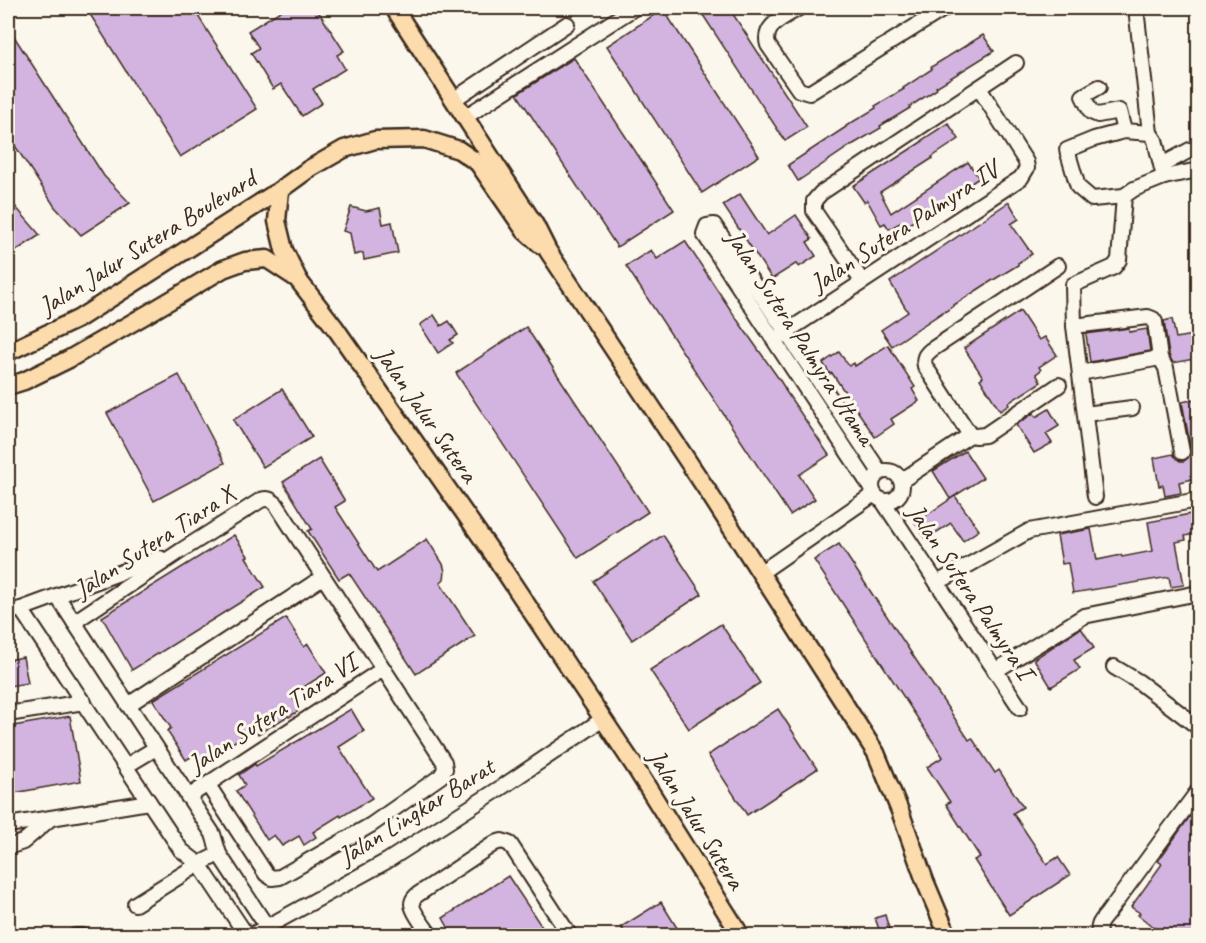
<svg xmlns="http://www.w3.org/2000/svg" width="1206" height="943" font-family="Caveat,sans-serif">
	<rect width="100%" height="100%" fill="#fbf7ec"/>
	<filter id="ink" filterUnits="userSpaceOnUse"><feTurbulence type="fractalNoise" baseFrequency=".0167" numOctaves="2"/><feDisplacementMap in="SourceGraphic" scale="12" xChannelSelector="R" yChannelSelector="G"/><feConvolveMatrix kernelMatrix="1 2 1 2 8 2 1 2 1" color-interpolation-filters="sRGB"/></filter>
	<g filter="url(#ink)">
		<g fill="#d3b4e0" stroke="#3b2a1e" stroke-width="1.5">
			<polygon points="86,8 193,8 257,109 180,157"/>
			<polygon points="285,8 316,8 344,51 337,55 345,69 313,89 322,103 302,116 281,84 273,89 251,53 259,48 248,31"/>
			<polygon points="707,8 729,8 807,127 785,141 701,12"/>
			<polygon points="663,9 759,156 702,193 607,46"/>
			<polygon points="8,27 104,176 130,203 81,235 55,207 8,135"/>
			<polygon points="983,35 994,51 936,87 937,89 909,107 910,108 880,126 881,128 850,146 798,181 788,165 846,127 846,126 876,108 875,106 904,89 903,88 932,69 931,67"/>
			<polygon points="574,58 674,210 617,247 517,94"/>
			<polygon points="948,123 959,139 932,157 933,158 880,192 891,213 968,162 979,178 903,228 900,223 889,229 885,223 881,225 867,200 864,202 853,186 923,141 922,140"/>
			<polygon points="740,194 767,235 796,215 812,239 807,242 816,256 799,267 797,263 772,279 723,205"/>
			<polygon points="8,198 40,235 8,256"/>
			<polygon points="1009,202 1019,219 1011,224 1032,254 1018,263 1018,265 985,285 954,305 954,306 943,313 943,312 892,346 881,330 908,312 890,282"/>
			<polygon points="351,207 366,211 380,208 383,224 392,222 398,253 364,260 363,253 354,255 350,233 343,231"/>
			<polygon points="685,241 736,318 779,379 786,390 785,390 829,455 799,475 815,499 790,515 626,266 651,250 657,259"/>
			<polygon points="1020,311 1039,340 1045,337 1057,355 1039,367 1041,370 1036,374 1041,382 1008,403 1009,405 1000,411 980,379 983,377 964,348"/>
			<polygon points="434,315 441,326 449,321 458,335 450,340 453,343 438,353 420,325"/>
			<polygon points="1172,319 1176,338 1198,334 1198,355 1193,356 1194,359 1173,363 1169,355 1164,321"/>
			<polygon points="526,327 648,512 578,558 456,373"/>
			<polygon points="1129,328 1129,332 1147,329 1150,351 1090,362 1086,334"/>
			<polygon points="888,345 915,387 912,389 919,401 891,419 894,424 875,437 832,373 830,374 823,363 839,352 849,366 854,363 855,366"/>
			<polygon points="179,375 225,463 154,501 107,413"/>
			<polygon points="282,389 312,437 263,467 233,420"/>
			<polygon points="1196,399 1198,408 1198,478 1179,482 1181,493 1165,496 1163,485 1159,486 1154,458 1173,454 1176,458 1180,461 1184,461 1188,458 1191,450 1182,402"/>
			<polygon points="1049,409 1059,426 1046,434 1052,443 1034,453 1016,425 1034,413 1036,417"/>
			<polygon points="965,451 983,478 950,499 933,471"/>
			<polygon points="319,459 345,501 335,507 377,572 427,539 443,564 445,571 444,579 440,583 475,636 416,674 349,573 339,579 308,531 312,529 283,482"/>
			<polygon points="955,496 979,530 963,541 951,523 926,539 915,523"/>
			<polygon points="1196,513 1198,533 1185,536 1186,540 1176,542 1184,585 1171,587 1169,577 1073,593 1068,563 1062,564 1057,535 1091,529 1097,560 1121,555 1122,557 1153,551 1148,522"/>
			<polygon points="234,535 248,556 246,557 265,587 132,670 102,617"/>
			<polygon points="663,535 702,594 632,640 593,581"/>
			<polygon points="839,544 969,740 972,738 995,773 999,770 1023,807 1013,813 1047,864 1058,857 1070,875 1009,915 974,860 980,857 946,804 950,802 927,767 943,757 814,560"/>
			<polygon points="286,618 304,647 308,644 326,673 291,695 300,710 289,717 288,716 258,734 255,728 200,764 194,755 186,760 167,731 171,728 153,700"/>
			<polygon points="721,624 760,683 689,729 650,670"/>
			<polygon points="1081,628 1094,648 1074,660 1080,669 1051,687 1034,659"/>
			<polygon points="23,657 28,683 9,686 8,660"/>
			<polygon points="351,709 364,731 339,747 372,798 341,817 340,815 313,832 316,837 304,845 299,836 282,846 274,835 267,840 236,791 245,785 239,775 255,764 256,766"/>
			<polygon points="778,709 817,769 747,815 708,755"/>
			<polygon points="70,716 81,781 8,794 8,727"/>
			<polygon points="1198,805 1198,936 1165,936 1138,915 1140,913 1131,907 1162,864 1158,861"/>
			<polygon points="508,876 544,930 535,936 453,936 443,918"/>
			<polygon points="661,902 682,936 627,936 621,927"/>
			<polygon points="885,915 890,932 881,935 875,918"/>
		</g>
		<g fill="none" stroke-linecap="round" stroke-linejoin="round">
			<g stroke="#3b2a1e" stroke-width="18">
				<g id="minor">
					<path d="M799 8C785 17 762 25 768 45L799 90 809 93 945 8"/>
					<polyline points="1136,8 1150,133 1155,140 1164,177"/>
					<polyline points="1099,87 1083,96 1091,112 1098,115 1119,111 1124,131"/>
					<polyline points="453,100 567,24"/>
					<polyline points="465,117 634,8"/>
					<polyline points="1150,133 1124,131 1094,139 1067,150 1078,187 1092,199 1124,196 1134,189 1164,177 1198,170"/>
					<polyline points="1162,165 1190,150"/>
					<polyline points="862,281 814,211 814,201 821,193 1016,63"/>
					<polyline points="1074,326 1148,317 1153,319 1155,322 1160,358"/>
					<polyline points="780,336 1021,178 1027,168 1026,162 979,88"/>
					<polyline points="1080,373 1160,358 1166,368 1182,452"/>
					<polyline points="1085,414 1132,408"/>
					<path d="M970 435 925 366C923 358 925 355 931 350L1058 266"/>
					<circle cx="887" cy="486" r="15"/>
					<polyline points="901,481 970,435 975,436 985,435 1059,385"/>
					<polyline points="872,489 704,234 707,226 714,225 880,472"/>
					<polyline points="1095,497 1074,326 1073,285 1114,267 1119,260 1124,196"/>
					<polyline points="882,500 1020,708"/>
					<polyline points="760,573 874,494"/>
					<polyline points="937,583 1029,531 1198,500"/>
					<polyline points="57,596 213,834 219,854 273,936"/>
					<polyline points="21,609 181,850 199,864 247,936"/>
					<polyline points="8,612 21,609 160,558"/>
					<path d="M74 622 182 550 261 500C268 498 270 499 276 504L444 762 445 769 441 776 371 825 280 877 272 878 266 874 208 785"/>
					<polyline points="1114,667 1139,682 1198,727"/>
					<polyline points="995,671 1084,616 1198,593"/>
					<polyline points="128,705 323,577"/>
					<polyline points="8,714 84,702"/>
					<polyline points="126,766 156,748"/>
					<polyline points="188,797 383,669"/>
					<polyline points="8,825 149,802"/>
					<polyline points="8,847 23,842 50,819"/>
					<polyline points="135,904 199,864 219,854"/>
					<polyline points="75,936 83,936"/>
					<polyline points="250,936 387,861 502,787 603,719"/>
					<path d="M431 936C426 929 412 911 412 904 412 899 414 898 417 895L495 843 502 841 510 844 570 936"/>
					<path d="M1100 936C1096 926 1101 921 1107 914L1198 791"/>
				</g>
			</g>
			<g stroke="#3b2a1e" stroke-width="21">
				<g id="major">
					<polyline points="394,8 535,225 548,251 707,490 876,753 900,811 925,881 948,936"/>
					<polyline points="280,190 277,221 284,250 299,281 336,329 493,554 633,764 741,936"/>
					<polyline points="8,352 78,319 280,190 309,169 344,149 375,140 424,139 459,150 478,163 525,231 541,245"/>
					<polyline points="8,386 24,381 69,359 149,313 223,269 245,261 267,259 299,280"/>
				</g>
			</g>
			<use href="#minor" stroke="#fbf7ec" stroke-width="14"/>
			<use href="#major" stroke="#fcdcac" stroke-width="16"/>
		</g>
	</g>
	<g text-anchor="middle" stroke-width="6" stroke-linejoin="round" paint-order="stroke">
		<g font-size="26" fill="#3b2a1e" stroke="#fbf7ec">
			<text transform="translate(904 226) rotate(-33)" y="9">Jalan Sutera Palmyra IV</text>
			<text transform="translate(147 242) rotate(-32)" y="9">Jalan Jalur Sutera Boulevard</text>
			<text transform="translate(801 337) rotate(57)" y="9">Jalan Sutera Palmyra Utama</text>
			<text transform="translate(427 414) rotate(55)" y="9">Jalan Jalur Sutera</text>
			<text transform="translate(154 541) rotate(-33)" y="9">Jalan Sutera Tiara X</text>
			<text transform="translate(971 591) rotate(56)" y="9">Jalan Sutera Palmyra I</text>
			<text transform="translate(272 713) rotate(-33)" y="9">Jalan Sutera Tiara VI</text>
			<text transform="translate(416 811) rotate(-32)" y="9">Jalan Lingkar Barat</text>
			<text transform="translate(697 819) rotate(58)" y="9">Jalan Jalur Sutera</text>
		</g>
	</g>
	<rect width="1206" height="943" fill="none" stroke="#fbf7ec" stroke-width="30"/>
	<rect x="15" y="15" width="1176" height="913" fill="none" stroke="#3b2a1e" stroke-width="2" filter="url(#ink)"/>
</svg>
